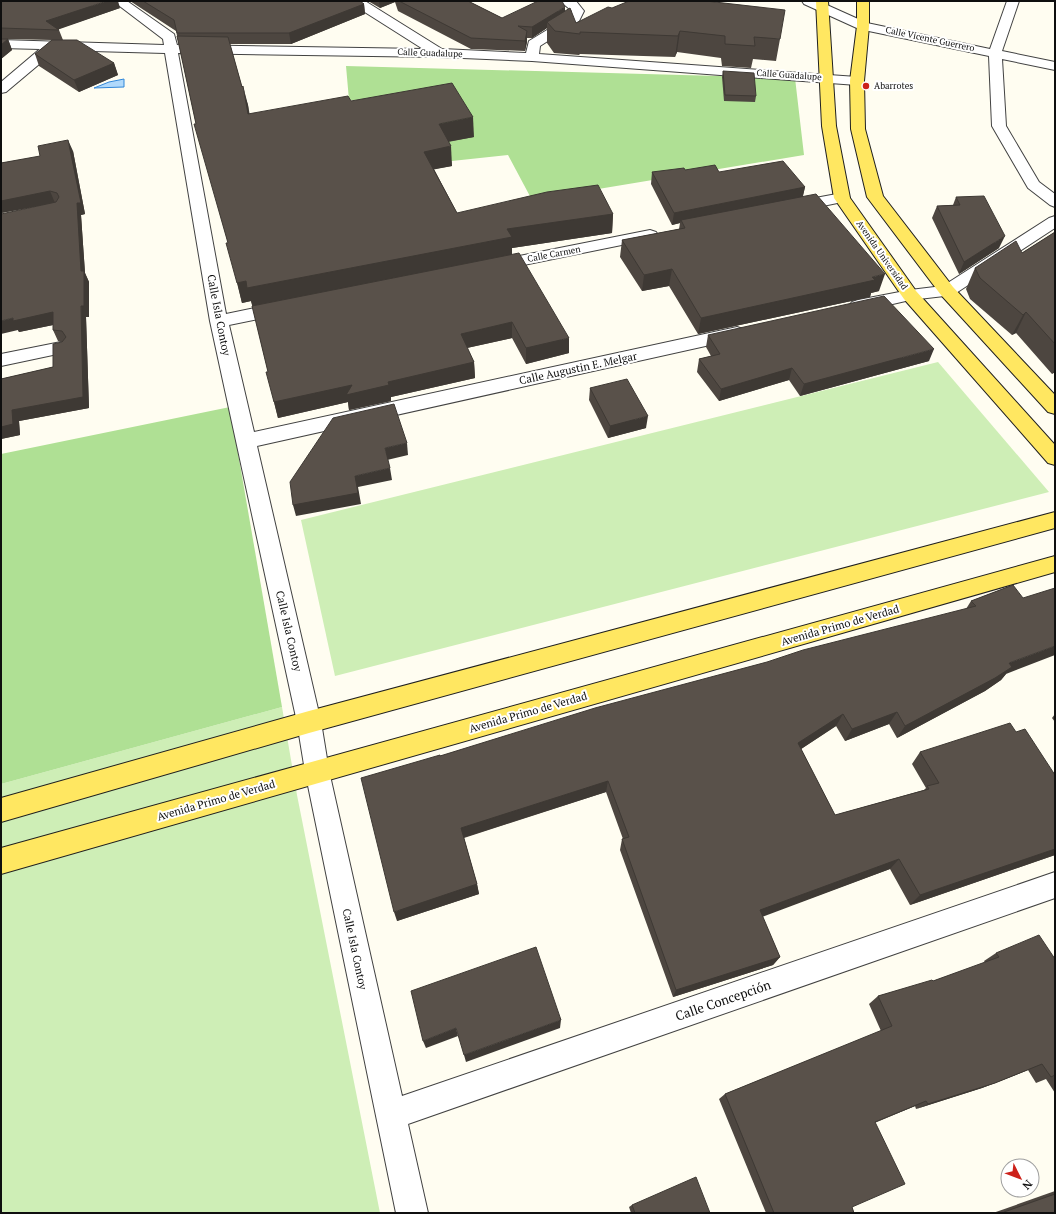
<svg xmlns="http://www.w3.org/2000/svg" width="1056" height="1214" font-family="'PT Serif',serif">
	<rect width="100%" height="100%" fill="#fffdf1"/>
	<g fill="#ceeeb6">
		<polygon points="938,362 1049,492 335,676 301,520"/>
		<polygon points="282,707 297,795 380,1213 1,1213 1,784"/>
	</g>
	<g fill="#afe094">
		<polygon points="346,66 795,78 804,155 532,200 508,155 433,163 444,100 349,100"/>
		<polygon points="230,407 282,707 1,784 1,454"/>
	</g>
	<polygon fill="#b0d9fb" stroke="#3187d9" points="124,79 124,87 94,88 109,82"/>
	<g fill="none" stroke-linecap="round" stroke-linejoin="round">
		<g stroke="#424242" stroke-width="2">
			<g id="minor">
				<polygon points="113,1 127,1 174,34 177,45 423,49 352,4 350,1 365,1 442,49 526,53 529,41 570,16 572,11 560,1 576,1 584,11 579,21 540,46 539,54 857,77 862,78 864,81 862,84 857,85 532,61 439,57 178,53 226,314 283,302 289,304 292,308 289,312 283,314 229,325 254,432 737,327 743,329 746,333 743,337 737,339 257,446 321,722 329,771 402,1096 1055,872 1055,898 408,1124 428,1213 396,1213 305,771 297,722 210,321 165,53 56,50 6,92 1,93 1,82 40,49 1,48 1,40 164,45 163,39"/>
				<polygon points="802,1 818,1 867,23 990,49 1007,1 1019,1 1002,51 1055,62 1055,70 1002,59 1006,126 1039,182 1055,194 1055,207 1050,205 1028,188 992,126 989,56 859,29 804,4"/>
				<polygon points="842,193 847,195 850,198 847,201 794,212 788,210 786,207 788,204 794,202"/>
				<polygon points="1055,216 1055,228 953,295 910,300 858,312 852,310 849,306 852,302 858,300 910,290 943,286 1049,218"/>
				<polygon points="650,230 656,232 658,235 656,238 494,271 488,270 486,266 488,262 494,261"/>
				<polygon points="61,342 67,344 70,348 67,352 1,366 1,354"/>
			</g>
		</g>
		<g stroke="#202020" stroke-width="2">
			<g id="major">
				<polygon points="816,1 828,1 836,126 850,198 916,291 1055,445 1055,465 1048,463 904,299 834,198 822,126"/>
				<polygon points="857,1 869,1 869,26 864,81 865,129 883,196 953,287 1055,395 1055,414 1048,412 941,295 867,197 851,129 850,81 857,26"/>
				<polygon points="1055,512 1055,528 309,733 1,822 1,798 309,711"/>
				<polygon points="1055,556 1055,572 1,874 1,848"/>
			</g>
		</g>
		<use href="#minor" fill="#fff" fill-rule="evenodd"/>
		<use href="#major" fill="#ffe761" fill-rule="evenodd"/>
	</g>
	<g fill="#4d4640">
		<polygon points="1,1 120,8 58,29 59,30 63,40 114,63 118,75 79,92 39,66 35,54 52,40 8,39 12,50 1,59"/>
		<polygon points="130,1 360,1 364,4 365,14 291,44 230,44 242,87 248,105 249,114 351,101 474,137 448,142 452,166 434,169 457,213 613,214 612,233 512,248 512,255 569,353 526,364 512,338 467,348 474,362 475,378 391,397 391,401 349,410 348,402 278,418 274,402 268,372 251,301 242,303 228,243 196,124 176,31"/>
		<polygon points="368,1 468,1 502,18 565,11 576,23 612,8 780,39 776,61 753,59 751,68 722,66 721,58 677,52 675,57 580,54 579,55 554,53 547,43 547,28 532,38 527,38 527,42 525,51 471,49 398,11 395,2 380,8"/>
		<polygon points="723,71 756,96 755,102 724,101 722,77"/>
		<polygon points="73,151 85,214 81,215 85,273 89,282 89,317 86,317 89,408 19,421 20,435 1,439 1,379 53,367 62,342 58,341 53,330 53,325 19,332 18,330 55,203 1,213 1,163"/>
		<polygon points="685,170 719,172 805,187 803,196 879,291 871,293 870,297 698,334 669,286 642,291 620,257 622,240 679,229 680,223 672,225 651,184 652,172"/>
		<polygon points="956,197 999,248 959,274 932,218 937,206 953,205"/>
		<polygon points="1055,232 1055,372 1052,374 1016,333 1012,335 970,299 966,289 975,268 1022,253"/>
		<polygon points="708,335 929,361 800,396 789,380 719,401 697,372 699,359 711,356 706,347"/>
		<polygon points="590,388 646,428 608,438 589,400"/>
		<polygon points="1013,585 1006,674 1001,680 985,691 897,738 889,724 845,741 836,726 801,749 835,815 924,790 926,788 912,764 920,752 1016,732 1055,775 1055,855 910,905 890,869 762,916 780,957 773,965 673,997 620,850 622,839 623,839 606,792 464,838 477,884 479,894 397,921 440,756 966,609 971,601"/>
		<polygon points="1055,714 1055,722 1052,718"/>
		<polygon points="996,953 1055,959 1055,1093 1046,1079 1036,1083 1028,1070 982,1088 916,1109 915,1106 875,1122 852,1207 854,1213 766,1213 719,1099 725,1094 881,1031 869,1004 878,996 933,981 985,963 984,961"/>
		<polygon points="1055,1191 1055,1213 993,1213"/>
		<polygon points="632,1205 710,1213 631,1213 629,1207"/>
	</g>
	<g fill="#3e3934">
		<polygon points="107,1 118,1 120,8 57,30 46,21"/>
		<polygon points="379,1 395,1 395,2 380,8"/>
		<polygon points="364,4 365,14 291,44 289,33"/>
		<polygon points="565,7 565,18 547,22 547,28 532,38 532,27"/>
		<polygon points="527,31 527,42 525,51 525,41"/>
		<polygon points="680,31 677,52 675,57 678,36"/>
		<polygon points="8,39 12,50 1,59 1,45"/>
		<polygon points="114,63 118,75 79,92 74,80"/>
		<polygon points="243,86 248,105 253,133 248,114"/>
		<polygon points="473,117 474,137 440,143 439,124"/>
		<polygon points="68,140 73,151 85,214 81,215 85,273 89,282 89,317 86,317 89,408 19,421 20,435 1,439 1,427 12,410 83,397 81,271"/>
		<polygon points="451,146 452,166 426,171 424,152"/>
		<polygon points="805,187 802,199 681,220 680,223 672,225 674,213"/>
		<polygon points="50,191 55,203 1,213 1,201"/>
		<polygon points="613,214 612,233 512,248 512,256 253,307 251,301 242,303 237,283 507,229"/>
		<polygon points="1005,236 999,248 959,274 964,262"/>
		<polygon points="672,269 669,286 642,291 644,275"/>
		<polygon points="885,274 879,291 871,293 870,297 698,334 701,318"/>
		<polygon points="53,312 58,324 19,332 18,330 1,334 1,321 13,318"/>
		<polygon points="1026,312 1016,333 1012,335 1023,315"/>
		<polygon points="512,322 512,338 462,349 461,334"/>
		<polygon points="569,338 569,353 526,364 526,348"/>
		<polygon points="934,349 929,361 800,396 804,384"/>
		<polygon points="474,362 475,378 391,397 391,401 349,410 348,402 278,418 274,402 352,385 388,382"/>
		<polygon points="792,368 789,380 719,401 721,389"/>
		<polygon points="1055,369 1055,372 1052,374"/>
		<polygon points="648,416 646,428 608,438 610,426"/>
		<polygon points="407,443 408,455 387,460 385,448"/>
		<polygon points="390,468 392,480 358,487 361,504 296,516 293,505 355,476"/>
		<polygon points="1055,646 1055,655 1006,674 1001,680 985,691 897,738 905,726 1009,663"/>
		<polygon points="897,712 889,724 845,741 852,729"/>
		<polygon points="843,714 836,726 792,755 798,743"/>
		<polygon points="608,781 606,792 462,838 461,828"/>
		<polygon points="1055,849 1055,855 910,905 920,895"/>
		<polygon points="899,859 890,869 754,920 760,910"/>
		<polygon points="477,884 479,894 397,921 394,912"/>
		<polygon points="780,957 773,965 673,997 676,990"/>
		<polygon points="561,1020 560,1028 466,1062 464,1055"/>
		<polygon points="456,1028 458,1036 426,1048 423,1041"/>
		<polygon points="1028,1070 982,1088 916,1109 928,1104"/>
		<polygon points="926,1101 915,1106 865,1127 875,1122"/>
	</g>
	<g fill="#59514a" stroke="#3e3934">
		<polygon points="1,1 107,1 46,21 59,30 1,28"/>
		<polygon points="143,1 360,1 364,4 289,33 177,33 174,20"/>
		<polygon points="399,1 468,1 502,18 538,1 562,1 565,7 532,27 518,26 527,31 525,41 471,38"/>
		<polygon points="629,1 706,1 785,10 780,39 754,37 755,46 725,44 725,36 680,31 678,36 580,32 580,34 555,31 547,22 570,8 576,23 608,7 612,8"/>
		<polygon points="177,36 228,37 242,87 243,86 248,114 348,96 351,101 452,83 473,117 439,124 451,146 424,152 457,213 547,192 598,185 613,214 507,229 512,237 247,288 246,281 237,283 226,243 228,243 194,124 196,124"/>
		<polygon points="1,39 8,39 1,45"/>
		<polygon points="52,40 77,40 114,63 74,80 35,54"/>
		<polygon points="723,71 754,73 756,96 725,95"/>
		<polygon points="68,140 81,203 77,203 81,271 84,271 84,306 81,306 83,397 12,410 13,424 1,427 1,379 53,367 53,344 62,342 66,337 62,331 53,330 53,312 13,321 13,318 1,321 1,214 56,202 59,197 57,193 50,191 1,201 1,163 40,156 38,146"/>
		<polygon points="783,161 805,187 674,213 652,172 684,168 685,170 715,165 719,172"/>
		<polygon points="816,194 885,274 872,277 875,280 701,318 672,269 644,275 622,240 685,228 681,220"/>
		<polygon points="984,196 1005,236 964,262 937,206 960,205 956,197"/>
		<polygon points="1055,232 1055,344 1026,312 1023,315 980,278 975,268 1016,241 1022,253"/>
		<polygon points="519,253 569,338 526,348 512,322 461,334 474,362 388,382 389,385 346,395 352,385 274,402 266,372 268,372 252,306"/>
		<polygon points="884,296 934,349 804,384 792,368 721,389 699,359 720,354 708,335"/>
		<polygon points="627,379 648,416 610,426 590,388"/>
		<polygon points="394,404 407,443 385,448 390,468 355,476 358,493 293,505 290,482 333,418"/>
		<polygon points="1013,585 1023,598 1055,588 1055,646 1009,663 1012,667 995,678 905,726 897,712 852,729 843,714 798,743 835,815 929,789 927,786 939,783 920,752 1010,723 1016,732 1025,729 1055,775 1055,849 920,895 899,859 760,910 780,957 676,990 622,839 629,837 608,781 461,828 477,884 394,912 361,778 440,755 440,756 595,708 767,662 803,650 976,606 971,601"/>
		<polygon points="1039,935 1055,959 1055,1075 1051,1077 1042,1064 995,1083 928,1104 926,1101 875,1122 905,1184 852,1207 854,1213 774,1213 725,1094 892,1026 878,996 932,980 933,981 999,957 996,953"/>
		<polygon points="536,947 561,1020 464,1055 456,1028 423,1041 411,991"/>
		<polygon points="696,1177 710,1213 635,1213 632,1205"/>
		<polygon points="1055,1194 1055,1213 1005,1213 1004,1212"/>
	</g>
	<circle fill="#cc211a" stroke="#fff" stroke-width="1.5" cx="866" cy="86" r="4"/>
	<g text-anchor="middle" stroke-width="4" stroke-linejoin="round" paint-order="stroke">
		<g font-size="9" fill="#0f0f0f" stroke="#fff">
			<text transform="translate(930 39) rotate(12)" y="3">Calle Vicente Guerrero</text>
			<text transform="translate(430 53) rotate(2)" y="3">Calle Guadalupe</text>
			<text transform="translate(789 75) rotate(4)" y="3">Calle Guadalupe</text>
			<text transform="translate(554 254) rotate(-11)" y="3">Calle Carmen</text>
			<text transform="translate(882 255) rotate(55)" y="3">Avenida Universidad</text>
		</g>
		<g font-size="9" fill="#0f0f0f" stroke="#fff" text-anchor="start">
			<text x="874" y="89">Abarrotes</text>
		</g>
		<g font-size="11" fill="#0f0f0f" stroke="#fff">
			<text transform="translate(219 315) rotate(79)" y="4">Calle Isla Contoy</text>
			<text transform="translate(578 368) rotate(-12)" y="4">Calle Augustin E. Melgar</text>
			<text transform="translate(840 625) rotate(-16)" y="4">Avenida Primo de Verdad</text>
			<text transform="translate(289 631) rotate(77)" y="4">Calle Isla Contoy</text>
			<text transform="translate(528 712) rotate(-16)" y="4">Avenida Primo de Verdad</text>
			<text transform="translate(216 800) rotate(-16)" y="4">Avenida Primo de Verdad</text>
			<text transform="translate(355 949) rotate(78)" y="4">Calle Isla Contoy</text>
		</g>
		<g font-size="13" fill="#0f0f0f" stroke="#fff">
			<text transform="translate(723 1000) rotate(-19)" y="5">Calle Concepción</text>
		</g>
	</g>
	<rect width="1056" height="1214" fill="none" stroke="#0f0f0f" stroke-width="4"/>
	<g transform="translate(1020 1178) rotate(132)"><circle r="19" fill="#ffffff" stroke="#9f9f9f"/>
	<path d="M0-3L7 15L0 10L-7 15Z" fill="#cc211a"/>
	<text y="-6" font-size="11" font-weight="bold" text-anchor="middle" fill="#0f0f0f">N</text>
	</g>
</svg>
